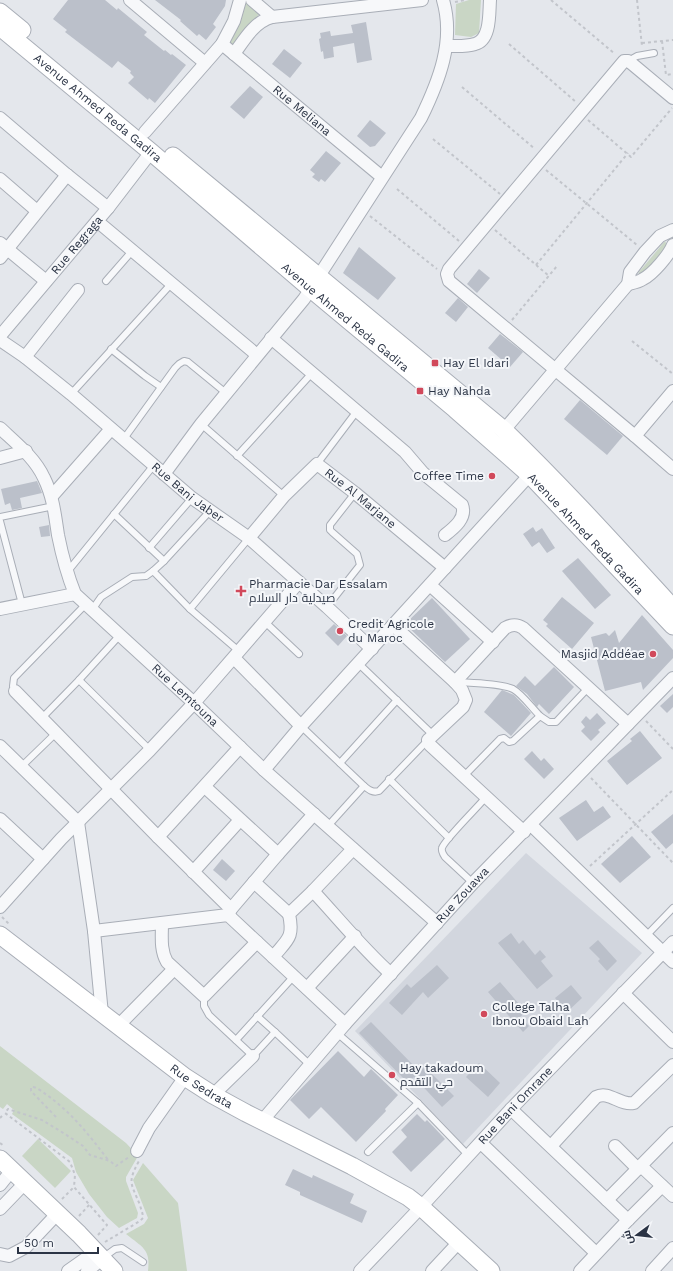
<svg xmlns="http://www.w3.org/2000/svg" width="673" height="1271" font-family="'Work Sans',Cairo,sans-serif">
	<rect width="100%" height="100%" fill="#e4e7ec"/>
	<polygon fill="#d2d6de" points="526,853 642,953 463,1144 355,1031"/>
	<g fill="#c9d6c5">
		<polygon points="469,0 481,0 479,33 471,37 455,35 456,4"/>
		<polygon points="247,2 260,13 233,46 227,40 234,34 238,27 245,3"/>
		<polygon points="665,241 666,243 666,247 642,276 638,276 639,272"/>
		<polygon points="0,1046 126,1143 138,1156 126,1177 126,1181 138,1213 137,1218 119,1228 107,1217 89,1194 76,1172 72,1158 12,1114 14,1110 7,1104 3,1109 0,1107"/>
		<polygon points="38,1139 71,1171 55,1188 22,1156"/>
		<path d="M143 1163 178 1203 187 1271H148C151 1249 142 1247 126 1234L144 1224 148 1218 133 1180Z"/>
	</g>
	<g fill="#bbc0ca">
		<polygon points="68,0 105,0 117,10 118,8 147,32 144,35 164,51 165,50 171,55 172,54 186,65 155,103 149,98 148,100 128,83 134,77 130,73 131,71 118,61 112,68 65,32 67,30 53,19"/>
		<polygon points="155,0 226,0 225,6 213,24 216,27 206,40 199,34 197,36 180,21 181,20"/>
		<polygon points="366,22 372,60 357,63 354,43 333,47 334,57 324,59 323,51 321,52 319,39 321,38 320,33 330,31 331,36 353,33 351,25"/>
		<polygon points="284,49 302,63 290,78 272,64"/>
		<polygon points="250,86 263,97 244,119 230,107"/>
		<polygon points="370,120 386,133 375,146 370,147 357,136"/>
		<polygon points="326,151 341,163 325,182 321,179 319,182 312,177 315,174 310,170"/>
		<polygon points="359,247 396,278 378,300 343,273"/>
		<polygon points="479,269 490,278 477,293 467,284"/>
		<polygon points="458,298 468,307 456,322 445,313"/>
		<polygon points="500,334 523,352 510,367 488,348"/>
		<polygon points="580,400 623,436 607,455 564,419"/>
		<polygon points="37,481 42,493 20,498 22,508 12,510 10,503 5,505 1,489"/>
		<polygon points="49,525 50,536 41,537 39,527"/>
		<polygon points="533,527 536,532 542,528 555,548 547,553 539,542 532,547 523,534"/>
		<polygon points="578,558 611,595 595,609 562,571"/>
		<polygon points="562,597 594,623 572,649 546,626 548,624 543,620"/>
		<polygon points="432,598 470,639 445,662 405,624"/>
		<polygon points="642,615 673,650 673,658 643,690 641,682 605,691 591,637 606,633 609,636 615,630 619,643"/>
		<polygon points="334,624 347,636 338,646 325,633"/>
		<polygon points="554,667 574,687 549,714 539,704 537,707 527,694 516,686 525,676 535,686"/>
		<polygon points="502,690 514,695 531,713 511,736 484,712"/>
		<polygon points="673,694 673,707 667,713 660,706"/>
		<polygon points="597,713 606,723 598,730 600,732 591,741 581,731 585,727 581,722 586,716 590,720"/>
		<polygon points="640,731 662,758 627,785 607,761 632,741 630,739"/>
		<polygon points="532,751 541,761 544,758 554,769 544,779 524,759"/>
		<polygon points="586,800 594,812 603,806 611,817 577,841 559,818"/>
		<polygon points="673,814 673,843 666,849 651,832"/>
		<polygon points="632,836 651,857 620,883 601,864"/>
		<polygon points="222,859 235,871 226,881 213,870"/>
		<polygon points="511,933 519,944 523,940 535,955 540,950 546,957 541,961 553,976 537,989 498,943"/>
		<polygon points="598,940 617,961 607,971 598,961 600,959 589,948"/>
		<polygon points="437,965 449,978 428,998 423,992 402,1015 389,1003 407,984 411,988"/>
		<polygon points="500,982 526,1012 520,1017 529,1026 523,1032 488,992"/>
		<polygon points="571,985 582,998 567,1012 555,998"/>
		<polygon points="371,1022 417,1069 422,1064 454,1096 442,1107 414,1077 408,1083 359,1033"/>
		<polygon points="338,1051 364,1077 371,1069 398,1095 385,1109 386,1111 356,1142 321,1107 309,1119 290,1100"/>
		<polygon points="479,1063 500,1083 488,1097 466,1077"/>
		<polygon points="417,1114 425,1122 427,1120 445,1139 411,1172 392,1152 407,1137 401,1130"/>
		<polygon points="293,1169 312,1178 313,1175 354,1194 350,1203 367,1211 362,1223 300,1195 300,1192 285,1185"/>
	</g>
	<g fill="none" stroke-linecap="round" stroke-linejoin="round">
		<g stroke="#a9aeb7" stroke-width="8">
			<g id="lane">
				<polyline points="628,61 637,56 654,53"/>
				<polyline points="106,281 133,250"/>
				<polyline points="111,349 145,376 161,387"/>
				<polyline points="71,394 172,283"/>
				<polyline points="201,424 284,496"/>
				<polyline points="123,440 175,368 179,364 184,361 188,362 226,393"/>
				<polyline points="237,456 312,373"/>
				<polyline points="317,464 357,411"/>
				<polyline points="114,514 164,561"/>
				<polyline points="0,517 54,506"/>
				<polyline points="0,521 22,604"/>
				<polyline points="149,548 192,498"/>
				<polyline points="68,571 154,465"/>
				<polyline points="153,571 190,609 240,652"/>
				<polyline points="327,607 360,565 357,554 332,532 330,530 330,525 355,493"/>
				<polyline points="190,609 249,538"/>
				<polyline points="92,610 101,597 132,577 146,576 153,571 164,561 210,511"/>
				<polyline points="265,622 299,654"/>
				<polyline points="359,664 433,735"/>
				<polyline points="79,680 150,750"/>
				<path d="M456 682C471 683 500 683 513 689 522 694 532 708 540 716"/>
				<polyline points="15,691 13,686 14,678 86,604"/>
				<polyline points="41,719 79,680 120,635"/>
				<path d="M301 726 364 786C369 790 373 793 379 791L428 740"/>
				<polyline points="340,763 397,700"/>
				<polyline points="22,766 56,733"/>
				<polyline points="464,776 500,739 504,738 509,742 513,741 540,716 549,722 556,722 588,688"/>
				<polyline points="389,779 449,838"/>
				<polyline points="327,827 364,786"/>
				<path d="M473 883 445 857C443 854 441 851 442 848 444 840 479 806 486 797"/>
				<polyline points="646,936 673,908"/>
				<polyline points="204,996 204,1006 209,1015 253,1056 275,1032 310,1065"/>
				<polyline points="257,1016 275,1032"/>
				<polyline points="337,1033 418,1103 469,1156"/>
				<polyline points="236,1040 294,976"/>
				<polyline points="368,1152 418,1103"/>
				<polyline points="104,1257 115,1249 122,1248 143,1262"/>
			</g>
		</g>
		<g stroke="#a9aeb7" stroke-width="14">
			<g id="street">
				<polyline points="130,0 205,63"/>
				<polyline points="252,0 272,17"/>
				<path id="s1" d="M222 44 382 177"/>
				<path d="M447 46C455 46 466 47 475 44 491 40 489 13 490 0"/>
				<path d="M234 54C244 40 254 22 272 17L422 0"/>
				<polyline points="673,98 631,63 628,61 624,61 449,269 447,274 449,281 635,436 673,469"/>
				<polyline points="0,118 67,175 108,208"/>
				<polyline points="145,132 222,44 234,21 240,0"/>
				<polyline points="0,179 37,211"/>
				<polyline points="97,221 257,355"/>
				<polyline points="0,243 46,281"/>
				<polyline points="0,258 67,175"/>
				<path d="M628 284C633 283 639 282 643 279 653 274 669 255 673 245"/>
				<path id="s2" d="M0 336 108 208 151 152"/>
				<path d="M271 338 405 452 423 473 462 505C467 518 454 528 445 535"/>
				<path id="s3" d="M0 340 25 357 71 394 192 498 249 538 327 607 372 649"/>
				<polyline points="25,357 78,290"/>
				<path id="s4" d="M0 428C16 443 35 458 44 478 53 496 55 515 58 535 62 555 67 574 75 594L194 703 264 770 437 923"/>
				<polyline points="504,430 628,284 630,272 645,252 660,236 673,230"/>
				<polyline points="635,436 673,391"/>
				<polyline points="0,458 26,451"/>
				<path d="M164 474 201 424 304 299 421 118C439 81 455 41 443 0"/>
				<polyline points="52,496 111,429"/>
				<path id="s5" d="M249 538 284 496 317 464 355 493 445 568"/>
				<polyline points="430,585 493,642"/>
				<polyline points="0,609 75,594"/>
				<polyline points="393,625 455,682 462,690 466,700 463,707 429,739 428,740 430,745 524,832"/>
				<polyline points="234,658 301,726"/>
				<path d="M455 682 505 628C512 624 517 624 523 628L628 724"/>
				<polyline points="15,691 158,837 231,909"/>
				<polyline points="0,746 78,822 94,931 102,1014"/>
				<polyline points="264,770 301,726 535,469"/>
				<polyline points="205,787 278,854"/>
				<polyline points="0,819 43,859"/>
				<polyline points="531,825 673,962"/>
				<polyline points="158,837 240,747"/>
				<polyline points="193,872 240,820"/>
				<polyline points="254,882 289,914"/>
				<path d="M313 891C339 919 363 949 391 974"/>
				<polyline points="0,907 61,839 150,750 194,703 299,582"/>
				<polyline points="228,915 231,909 278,854 314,814"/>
				<path d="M162 923C162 936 160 950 167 962L204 996 257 942"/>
				<polyline points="94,931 228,915 345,1024"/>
				<path d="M273 957C288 939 294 938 289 914L313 891 353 849"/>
				<polyline points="307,988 355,936"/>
				<polyline points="623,993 673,1042"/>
				<polyline points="118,1026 174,969"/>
				<polyline points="213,1095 253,1056"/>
				<polyline points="511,1109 628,1220"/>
				<path id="s6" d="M262 1121 345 1024 473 883 673 678"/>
				<polyline points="481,1143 596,1253"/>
				<path d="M551 1146 596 1097C609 1090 620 1106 634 1103L673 1065"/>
				<polyline points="615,1146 638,1169"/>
				<polyline points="137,1151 149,1128 185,1077"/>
				<polyline points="641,1166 673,1196"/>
				<polyline points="0,1185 12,1170"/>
				<polyline points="607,1200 673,1133"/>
				<polyline points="0,1209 25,1183"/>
				<polyline points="0,1254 9,1256 26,1247 57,1214"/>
				<polyline points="68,1271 95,1252"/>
				<polyline points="87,1271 102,1259"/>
				<path id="s7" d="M360 1271 421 1207 511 1109 673 942"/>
				<polyline points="432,1271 459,1242"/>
				<polyline points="580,1271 628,1220 662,1186"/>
				<polyline points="652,1271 673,1248"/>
			</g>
		</g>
		<g stroke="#a9aeb7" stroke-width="19">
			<g id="secondary">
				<polyline points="0,12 22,30"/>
				<path id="s8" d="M0 27 151 152 311 289 455 409 530 475 673 626"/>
				<path d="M173 156 504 430C563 487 618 548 673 608"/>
				<path id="s9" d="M0 935 185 1077 213 1095 246 1113 352 1166 408 1197 421 1207 491 1271"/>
				<polyline points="0,1159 79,1234 114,1271"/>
			</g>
		</g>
		<g stroke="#c2c5cb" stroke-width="2" stroke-dasharray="3 3" stroke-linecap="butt">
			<polyline points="551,0 615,54"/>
			<polyline points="637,0 642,46"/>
			<polyline points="455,2 465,0"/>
			<polyline points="662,41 666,75 673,74"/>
			<polyline points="642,43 673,40"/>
			<polyline points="509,44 576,102"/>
			<polyline points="462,87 535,149"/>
			<polyline points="588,120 631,157 672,108"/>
			<polyline points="433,139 500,194"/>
			<polyline points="546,170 637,245"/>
			<polyline points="397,189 459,241"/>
			<polyline points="370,216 437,269"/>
			<polyline points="495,230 549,276"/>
			<polyline points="536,265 628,153"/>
			<polyline points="512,320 557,266"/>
			<polyline points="632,341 673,374"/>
			<polyline points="646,721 673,749"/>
			<polyline points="591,778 673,863"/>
			<polyline points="590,866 673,790"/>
			<polyline points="2,917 9,924"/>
			<path d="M56 1117 31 1091V1087C36 1086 42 1092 47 1095 73 1114 89 1135 109 1161"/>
			<polyline points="0,1118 2,1116"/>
			<polyline points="0,1143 4,1146"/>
			<polyline points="62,1199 74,1187"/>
			<polyline points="79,1216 90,1204"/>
			<polyline points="98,1235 107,1225 74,1187 75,1175 70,1162 5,1113 8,1109 42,1120 65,1134 83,1146 90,1155 110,1161 116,1166 129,1157"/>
			<path d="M105 1242 140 1221 143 1218C143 1213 141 1210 140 1205 131 1183 127 1183 139 1161"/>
		</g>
		<use href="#lane" stroke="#f7f8fa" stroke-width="6"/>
		<use href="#street" stroke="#f7f8fa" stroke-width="12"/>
		<use href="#secondary" stroke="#fff" stroke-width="17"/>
	</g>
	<g fill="#d1495b" stroke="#f4f6f9" stroke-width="1.5">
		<rect x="431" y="359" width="8" height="8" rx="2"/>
		<rect x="416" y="387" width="8" height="8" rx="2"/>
		<circle cx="492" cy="476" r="4"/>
		<path d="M239 585h4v4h4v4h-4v4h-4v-4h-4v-4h4z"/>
		<circle cx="340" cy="631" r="4"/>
		<circle cx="653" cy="654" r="4"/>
		<circle cx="484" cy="1014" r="4"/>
		<circle cx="392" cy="1075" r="4"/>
	</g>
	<g text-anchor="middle" stroke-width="4" stroke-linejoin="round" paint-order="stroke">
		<g font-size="12" fill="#2b3445" stroke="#f4f6f9">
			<text dy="4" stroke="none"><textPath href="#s8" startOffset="127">Avenue Ahmed Reda Gadira</textPath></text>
			<text dy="4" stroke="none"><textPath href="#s1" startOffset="104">Rue Meliana</textPath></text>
			<text dy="4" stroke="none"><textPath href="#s2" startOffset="119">Rue Regraga</textPath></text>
			<text dy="4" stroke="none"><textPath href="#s8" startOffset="451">Avenue Ahmed Reda Gadira</textPath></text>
			<text dy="4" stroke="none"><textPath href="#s3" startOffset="242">Rue Bani Jaber</textPath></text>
			<text dy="4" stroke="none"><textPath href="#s5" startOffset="156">Rue Al Marjane</textPath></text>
			<text dy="4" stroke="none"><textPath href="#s8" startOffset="775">Avenue Ahmed Reda Gadira</textPath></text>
			<text dy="4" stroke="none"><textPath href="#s4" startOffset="337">Rue Lemtouna</textPath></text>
			<text dy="4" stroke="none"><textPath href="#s6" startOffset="302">Rue Zouawa</textPath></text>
			<text dy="4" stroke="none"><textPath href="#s9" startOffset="252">Rue Sedrata</textPath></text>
			<text dy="4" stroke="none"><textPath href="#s7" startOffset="227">Rue Bani Omrane</textPath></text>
		</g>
		<g font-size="12" fill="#2b3445" stroke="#f4f6f9" text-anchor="start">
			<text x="443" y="367">Hay El Idari</text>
			<text x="428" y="395">Hay Nahda</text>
			<text x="484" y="480" text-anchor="end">Coffee Time</text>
			<text x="249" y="588">Pharmacie Dar Essalam<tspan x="249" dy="14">صيدلية دار السلام</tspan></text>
			<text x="348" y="628">Credit Agricole<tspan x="348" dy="14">du Maroc</tspan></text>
			<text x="645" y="658" text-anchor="end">Masjid Addéae</text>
			<text x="492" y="1011">College Talha<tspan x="492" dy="14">Ibnou Obaid Lah</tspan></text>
			<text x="400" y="1072">Hay takadoum<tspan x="400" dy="14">حي التقدم</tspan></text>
		</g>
	</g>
	<g transform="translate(637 1235) rotate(255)" stroke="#f4f6f9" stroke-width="3" paint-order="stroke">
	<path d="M0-3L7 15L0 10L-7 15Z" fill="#2b3445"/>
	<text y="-6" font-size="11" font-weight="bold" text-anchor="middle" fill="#2b3445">ش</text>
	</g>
	<path d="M18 1247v6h80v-6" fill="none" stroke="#2b3445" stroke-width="2"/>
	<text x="24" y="1247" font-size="12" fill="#2b3445" stroke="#f4f6f9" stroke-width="3" paint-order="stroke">50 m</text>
</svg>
